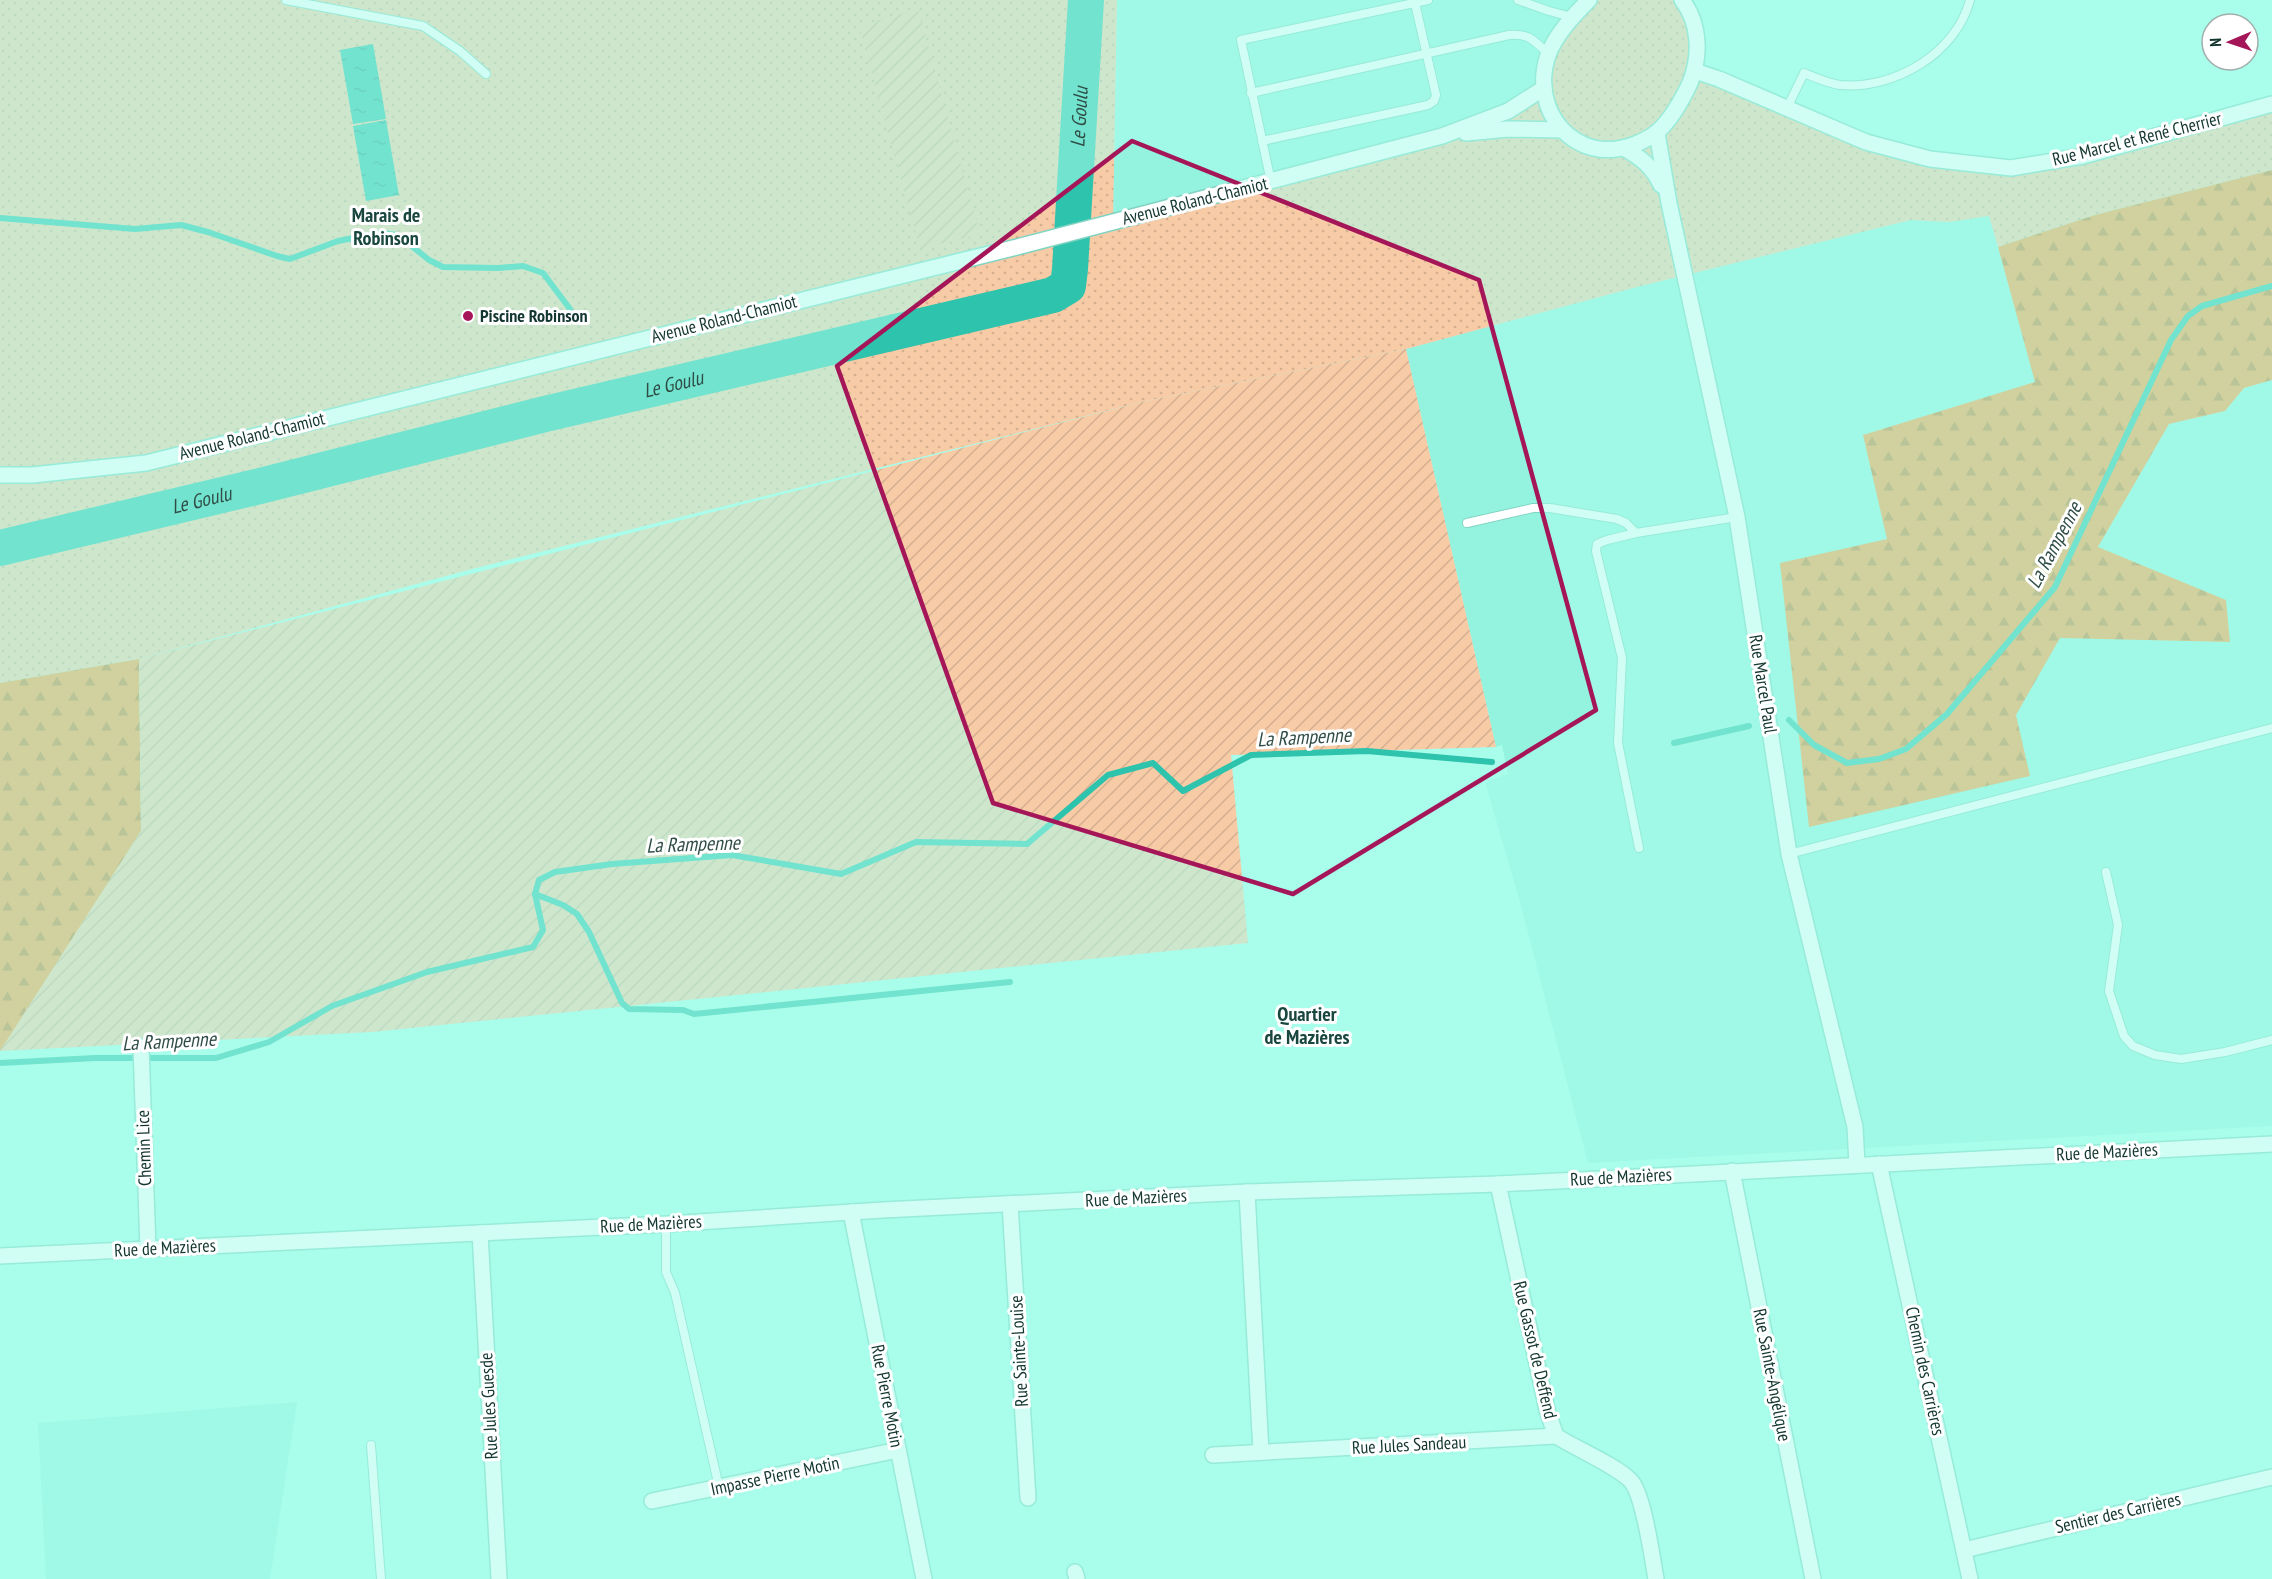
<svg xmlns="http://www.w3.org/2000/svg" width="2272" height="1579" font-family="'PT Sans Narrow',sans-serif">
	<defs>
		<pattern id="grass-dots" width="8" height="8" patternUnits="userSpaceOnUse" patternTransform="scale(1.5)"><rect width="8" height="8" fill="#f8cba7"/><path d="M2 2h.1M6 6h.1" fill="none" stroke="#d4af90" stroke-width="1.8" stroke-linecap="round"/></pattern>
		<pattern id="forest-firs" width="22" height="20" patternUnits="userSpaceOnUse" patternTransform="scale(1.5)"><rect width="22" height="20" fill="#fe9b40"/><path d="M5 1l3.5 6h-7zM16 11l3.5 6h-7z" fill="#cc7f36"/></pattern>
		<pattern id="garden-furrows" width="10" height="10" patternUnits="userSpaceOnUse" patternTransform="scale(1.5)"><rect width="10" height="10" fill="#f8cba7"/><path d="M-1 1l2-2M0 10L10 0M9 11l2-2" fill="none" stroke="#d4af90"/></pattern>
		<pattern id="water-ripples" width="26" height="14" patternUnits="userSpaceOnUse" patternTransform="scale(1.5)"><rect width="26" height="14" fill="#2dc3ac"/><path d="M2 4q2-2 4 0t4 0M15 11q2-2 4 0t4 0" fill="none" stroke="#259f8c"/></pattern>
	</defs>
	<rect width="100%" height="100%" fill="#a9fdeb"/>
	<g fill="#94f3df">
		<polygon points="1117,0 1589,0 1544,88 1508,111 1113,222"/>
		<polygon points="1989,216 2036,382 1863,435 2016,715 2060,638 2230,642 2226,600 2098,547 2169,424 2225,411 2244,388 2272,380 2272,1126 1588,1163 1520,902 1485,782 1508,774 1502,745 1496,747 1406,349 1637,287 1911,220 1949,222"/>
		<polygon points="297,1402 270,1579 46,1579 38,1423"/>
	</g>
	<polygon fill="url(#grass-dots)" points="0,0 1117,0 1113,222 1442,136 1544,88 1548,54 1589,0 1682,0 1688,8 1695,71 1866,142 2011,168 2272,104 2272,170 2095,215 1998,247 1989,216 1949,222 1911,220 1637,287 1406,349 1146,401 472,569 139,659 0,683"/>
	<g fill="url(#forest-firs)">
		<polygon points="2272,170 2272,380 2244,388 2225,411 2169,424 2098,547 2226,600 2230,642 2060,638 2016,715 2030,776 1809,827 1780,563 1887,539 1863,435 2035,382 1998,247 2095,215"/>
		<polygon points="139,659 141,831 27,1013 0,1051 0,683"/>
	</g>
	<g fill="url(#garden-furrows)">
		<polygon points="918,9 980,234 920,249 859,26"/>
		<polygon points="1406,349 1496,747 1231,755 1248,943 372,1032 0,1051 141,831 139,659 1146,401"/>
	</g>
	<g fill="url(#water-ripples)">
		<polygon points="373,44 386,119 353,124 340,50"/>
		<polygon points="386,120 399,195 366,201 353,126"/>
	</g>
	<g fill="none" stroke-linecap="round" stroke-linejoin="round">
		<g stroke="#2dc3ac" stroke-width="6">
			<polyline points="0,218 135,229 181,225 208,232 277,256 290,259 338,241 379,233 398,235 429,260 443,267 498,268 523,266 543,273 570,309"/>
			<polyline points="1789,720 1814,745 1847,763 1879,759 1906,749 1947,714 2055,587 2171,340 2188,316 2202,306 2272,286"/>
			<polyline points="1674,743 1749,726"/>
			<polyline points="535,894 563,905 577,914 589,932 622,1003 629,1009 683,1010 694,1014 1010,982"/>
			<polyline points="0,1063 95,1058 216,1058 269,1042 332,1006 427,972 533,947 543,930 535,894 539,880 555,872 612,864 732,855 841,874 916,842 1027,844 1108,775 1153,763 1183,791 1251,755 1367,751 1492,762"/>
		</g>
		<path stroke="#2dc3ac" stroke-width="36" id="s1" d="M0 548 264 485 545 414 1053 295 1068 286 1070 269 1086 0"/>
		<g stroke="#81d4c3" stroke-width="10">
			<g id="service">
				<polyline points="286,0 423,26 460,51 486,74"/>
				<polyline points="1518,0 1549,11 1572,17"/>
				<path d="M1251 93 1509 35C1529 33 1535 41 1548 54"/>
				<path d="M1787 108 1804 73C1816 78 1827 83 1840 85 1893 90 1956 54 1970 0"/>
				<polyline points="1262,141 1428,105 1434,101 1436,95 1415,3"/>
				<polyline points="1271,182 1241,40 1428,0"/>
				<polyline points="1467,523 1533,508 1550,508 1617,519 1626,523 1636,533"/>
				<polyline points="1639,848 1618,743 1622,658 1596,551 1597,544 1607,540 1636,533 1737,517"/>
				<polyline points="1789,854 2272,728"/>
				<polyline points="2106,872 2118,925 2109,991 2124,1036 2133,1046 2155,1055 2181,1059 2225,1052 2272,1040"/>
				<polyline points="666,1224 666,1272 675,1293 719,1487"/>
				<polyline points="371,1445 381,1579"/>
			</g>
		</g>
		<g stroke="#81d4c3" stroke-width="18">
			<g id="minor">
				<path d="M1589 0C1573 16 1556 34 1548 55 1529 111 1575 166 1633 145 1641 142 1650 138 1657 132 1672 119 1682 100 1690 83 1701 56 1700 23 1682 0"/>
				<polyline points="1695,71 1719,79 1866,142 1930,159 2011,168 2083,156 2272,104"/>
				<polyline points="1466,133 1508,129 1562,130"/>
				<polyline points="1657,133 1669,203 1737,517 1789,854 1855,1127 1857,1165"/>
				<path d="M1624 148C1641 158 1653 167 1661 185"/>
				<polyline points="0,475 32,475 146,463 1017,247 1442,136 1508,111 1544,88"/>
				<polyline points="141,1047 148,1249"/>
				<polyline points="1879,1164 1970,1579"/>
				<polyline points="1732,1171 1813,1579"/>
				<path d="M1498 1184 1547 1410 1556 1436C1575 1448 1617 1466 1631 1481 1644 1496 1652 1557 1656 1579"/>
				<polyline points="1247,1192 1261,1452"/>
				<polyline points="1010,1204 1028,1498"/>
				<polyline points="851,1212 924,1579"/>
				<polyline points="480,1233 499,1579"/>
				<polyline points="0,1256 666,1224 883,1210 1247,1192 1498,1184 2272,1144"/>
				<polyline points="1213,1455 1556,1436"/>
				<polyline points="652,1501 898,1450"/>
				<polyline points="1964,1550 2272,1477"/>
				<polyline points="1075,1572 1077,1579"/>
			</g>
		</g>
		<use href="#service" stroke="#fff" stroke-width="8"/>
		<use href="#minor" stroke="#fff" stroke-width="15"/>
	</g>
	<path d="M0 0H2272V1579H0ZM1132 141 1479 280 1596 710 1293 894 993 803 837 366Z" fill="#a9fdeb" fill-opacity=".55" fill-rule="evenodd"/>
	<path fill="none" stroke="#a51659" stroke-width="4.5" stroke-linejoin="round" d="M1132 141 1479 280 1596 710 1293 894 993 803 837 366Z"/>
	<circle fill="#a51659" stroke="#fff" stroke-width="2" cx="468" cy="316" r="6"/>
	<g text-anchor="middle" stroke-width="6" stroke-linejoin="round" paint-order="stroke">
		<g font-size="18" fill="#133630" stroke="#fff">
			<text transform="translate(2137 139) rotate(-14)" y="6">Rue Marcel et René Cherrier</text>
			<text transform="translate(1195 201) rotate(-14)" y="6">Avenue Roland-Chamiot</text>
			<text transform="translate(724 319) rotate(-14)" y="6">Avenue Roland-Chamiot</text>
			<text transform="translate(252 436) rotate(-14)" y="6">Avenue Roland-Chamiot</text>
			<text transform="translate(1763 684) rotate(81)" y="6">Rue Marcel Paul</text>
			<text transform="translate(144 1148) rotate(-92)" y="6">Chemin Lice</text>
			<text transform="translate(2107 1152) rotate(-3)" y="6">Rue de Mazières</text>
			<text transform="translate(1621 1177) rotate(-3)" y="6">Rue de Mazières</text>
			<text transform="translate(1136 1198) rotate(-3)" y="6">Rue de Mazières</text>
			<text transform="translate(651 1224) rotate(-3)" y="6">Rue de Mazières</text>
			<text transform="translate(165 1248) rotate(-3)" y="6">Rue de Mazières</text>
			<text transform="translate(1535 1350) rotate(77)" y="6">Rue Gassot de Deffend</text>
			<text transform="translate(1019 1351) rotate(-93)" y="6">Rue Sainte-Louise</text>
			<text transform="translate(1925 1371) rotate(78)" y="6">Chemin des Carrières</text>
			<text transform="translate(1772 1375) rotate(79)" y="6">Rue Sainte-Angélique</text>
			<text transform="translate(887 1396) rotate(79)" y="6">Rue Pierre Motin</text>
			<text transform="translate(489 1406) rotate(-93)" y="6">Rue Jules Guesde</text>
			<text transform="translate(1409 1445) rotate(-3)" y="6">Rue Jules Sandeau</text>
			<text transform="translate(775 1476) rotate(-12)" y="6">Impasse Pierre Motin</text>
			<text transform="translate(2118 1513) rotate(-13)" y="6">Sentier des Carrières</text>
		</g>
		<g font-size="18" font-weight="bold" fill="#133630" stroke="#fff" text-anchor="start">
			<text x="480" y="322">Piscine Robinson</text>
		</g>
		<g font-size="20" font-style="italic" fill="#2f4d46" stroke="#fff">
			<text dy="7" stroke="none"><textPath href="#s1" startOffset="1270">Le Goulu</textPath></text>
			<text dy="7" stroke="none"><textPath href="#s1" startOffset="693">Le Goulu</textPath></text>
			<text dy="7" stroke="none"><textPath href="#s1" startOffset="207">Le Goulu</textPath></text>
			<text transform="translate(2054 545) rotate(-62)" y="7">La Rampenne</text>
			<text transform="translate(1304 737) rotate(-3)" y="7">La Rampenne</text>
			<text transform="translate(693 844) rotate(-2)" y="7">La Rampenne</text>
			<text transform="translate(169 1041) rotate(-3)" y="7">La Rampenne</text>
		</g>
		<g font-size="20" font-weight="bold" fill="#19463e" stroke="#fff">
			<text x="386" y="222">Marais de<tspan x="386" dy="23">Robinson</tspan></text>
			<text x="1307" y="1021">Quartier<tspan x="1307" dy="23">de Mazières</tspan></text>
		</g>
	</g>
	<g transform="translate(2230 42) rotate(268)"><circle r="28" fill="#ffffff" stroke="#a1afac" stroke-width="1.5"/>
	<path d="M0-4.5L10 22L0 15L-10 22Z" fill="#a51659"/>
	<text y="-9" font-size="16" font-weight="bold" text-anchor="middle" fill="#133630">N</text>
	</g>
</svg>
